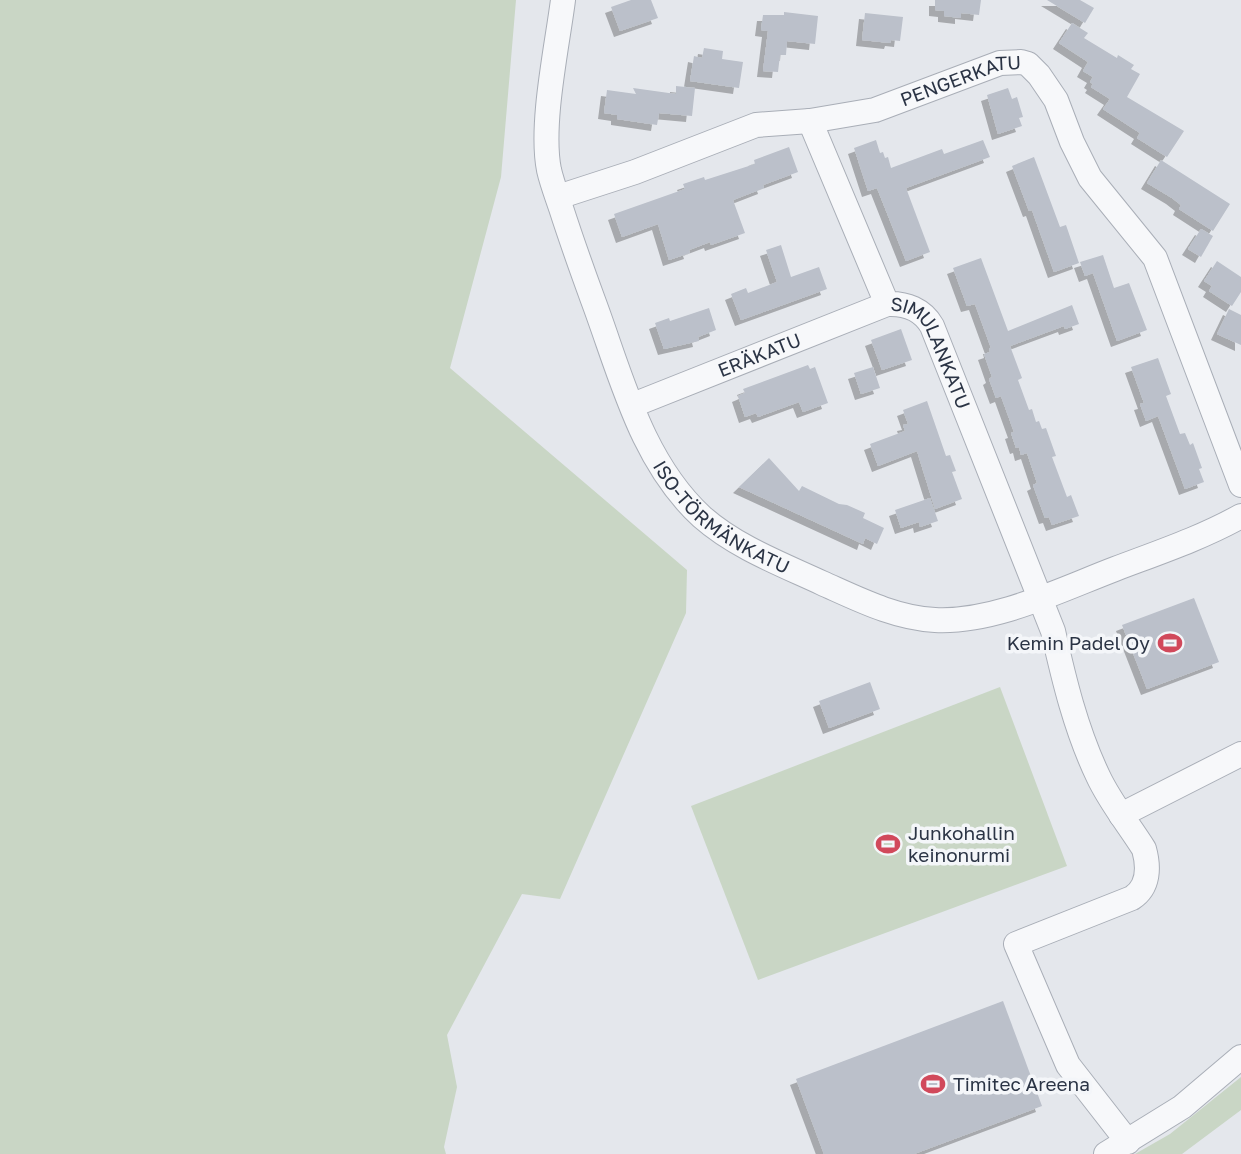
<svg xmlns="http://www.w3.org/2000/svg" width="1241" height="1154" font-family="'Golos Text',sans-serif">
	<defs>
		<filter id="shadow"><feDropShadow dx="-6" dy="6" stdDeviation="0" flood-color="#0004"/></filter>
	</defs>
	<rect width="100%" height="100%" fill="#e4e7ec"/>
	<g fill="#c9d6c5">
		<polygon points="0,0 516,0 501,177 450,368 687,570 686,613 560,899 522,894 447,1035 457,1087 444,1147 446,1154 0,1154"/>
		<polygon points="1000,687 1067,866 758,980 691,806"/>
		<polygon points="1241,1077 1241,1110 1182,1154 1135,1154 1170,1134"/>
	</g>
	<g fill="#bbc0ca" filter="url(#shadow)">
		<polygon points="631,0 651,0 658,18 620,31 611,7"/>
		<polygon points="935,0 981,0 979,15 961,13 961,18 944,16 944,11 935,10"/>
		<polygon points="1047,0 1080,0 1094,8 1085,23"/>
		<polygon points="784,12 818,16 815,44 787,41 786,55 780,55 778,72 763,71 768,31 761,30 763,15 784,15"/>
		<polygon points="865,13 903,17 900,41 891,40 890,43 862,40"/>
		<polygon points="1072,23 1088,33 1084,38 1117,58 1118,55 1134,65 1131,69 1140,74 1127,97 1184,131 1167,157 1137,138 1140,133 1103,109 1110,99 1091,87 1093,84 1090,82 1093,77 1083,71 1088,62 1059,43"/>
		<polygon points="704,48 723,51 722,59 743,62 739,88 690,81 694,56 702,58"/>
		<polygon points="676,86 695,88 692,116 659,113 657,125 617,119 617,115 604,113 607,90 636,94 633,88 676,94"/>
		<polygon points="1008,88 1012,99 1017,97 1023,117 1019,118 1022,126 998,134 987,95"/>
		<polygon points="876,140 880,153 883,152 885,158 888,157 891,168 942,149 944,154 983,140 990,157 906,188 930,252 906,261 877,188 868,191 854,148"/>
		<polygon points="789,147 798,172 763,185 764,188 733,200 745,233 711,245 710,242 689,250 690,253 669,260 658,224 622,237 614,214 685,189 683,184 704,177 705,180 755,164 754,160"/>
		<polygon points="1034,157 1060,227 1066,225 1079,263 1054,272 1032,210 1029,211 1012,166"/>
		<polygon points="1161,160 1230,204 1213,231 1179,209 1181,205 1172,198 1147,183"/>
		<polygon points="1201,229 1213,236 1201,257 1188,249"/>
		<polygon points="781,245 791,277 819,267 827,289 741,320 731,294 746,288 748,293 777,282 766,250"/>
		<polygon points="1103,255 1114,288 1129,283 1147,330 1117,341 1093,273 1085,276 1080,262"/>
		<polygon points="981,258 1008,331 1072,305 1079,324 1065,329 1064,326 1010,346 1022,378 1018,380 1029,410 1032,409 1036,422 1039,421 1042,429 1046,428 1056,456 1052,457 1067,497 1071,495 1079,516 1052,525 1049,517 1045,518 1033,485 1037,483 1027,453 1021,455 1019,447 1016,448 1011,433 1014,432 1001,396 996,398 989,379 992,377 984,354 990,352 989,348 991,348 975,304 967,306 953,268"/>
		<polygon points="1217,261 1241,277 1241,292 1232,306 1209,291 1212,286 1204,281"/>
		<polygon points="709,308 716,330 698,337 699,341 664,349 655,323 669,318 670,321"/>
		<polygon points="1229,309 1241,315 1241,345 1217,334"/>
		<polygon points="901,329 912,360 882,370 871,340"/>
		<polygon points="1158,358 1171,394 1166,396 1180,434 1185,433 1190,445 1193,443 1202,468 1199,469 1204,482 1185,489 1158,416 1146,421 1140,404 1144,403 1131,367"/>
		<polygon points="808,365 810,369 815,367 828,403 803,412 799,402 758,417 756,413 745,417 738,396 745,393 743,389"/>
		<polygon points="873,367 880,388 861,394 854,373"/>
		<polygon points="927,401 946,456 950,455 956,471 952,472 962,499 935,509 917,451 878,466 870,444 905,431 903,425 908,424 903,410"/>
		<polygon points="769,458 799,491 802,486 839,504 847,505 865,513 863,518 884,528 877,544 865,538 863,544 739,487"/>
		<polygon points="930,498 938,521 920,527 919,522 901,528 895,510"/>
		<polygon points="1194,598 1219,662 1147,689 1122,625"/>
		<polygon points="870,682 880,709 829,728 819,701"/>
		<polygon points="1003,1001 1042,1106 914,1154 824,1154 796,1079"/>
	</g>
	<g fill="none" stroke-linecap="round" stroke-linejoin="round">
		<g stroke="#a9aeb7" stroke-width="26">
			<g id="minor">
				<path id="s1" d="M563 0C557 47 540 125 549 170 552 183 557 196 561 208 571 239 582 270 593 300 621 375 641 461 702 517 736 547 781 564 822 583 858 599 895 618 935 620 994 623 1060 590 1115 569 1157 553 1202 538 1241 516"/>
				<path id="s2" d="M810 121 887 304C906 303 923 310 932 326L1053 631C1064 680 1076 730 1098 776 1110 802 1129 825 1144 849 1149 867 1149 887 1132 898L1016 944 1068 1065 1128 1142"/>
				<path id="s3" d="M558 197 635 172 756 125 810 121 875 110 1000 63 1021 62 1028 64 1039 75 1056 100 1072 142 1090 178 1155 258 1241 485"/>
				<path id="s4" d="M633 405 887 304"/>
				<polyline points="1121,815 1241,754"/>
				<polyline points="1106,1154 1182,1107 1241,1057"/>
			</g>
		</g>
		<use href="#minor" stroke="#f7f8fa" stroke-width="24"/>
	</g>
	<defs>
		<g id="stadium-bare" transform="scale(1.89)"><path d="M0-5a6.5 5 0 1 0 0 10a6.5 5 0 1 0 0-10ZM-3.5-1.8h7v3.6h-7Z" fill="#d1495b" stroke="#f4f6f9" stroke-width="2.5" paint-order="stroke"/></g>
	</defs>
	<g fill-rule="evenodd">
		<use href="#stadium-bare" x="1170" y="643"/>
		<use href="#stadium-bare" x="888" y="844"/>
		<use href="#stadium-bare" x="933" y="1084"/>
	</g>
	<g text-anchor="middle" stroke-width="7" stroke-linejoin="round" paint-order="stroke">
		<g font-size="19" fill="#2b3445" stroke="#f4f6f9">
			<text dy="7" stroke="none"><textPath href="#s3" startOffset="422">PENGERKATU</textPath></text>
			<text dy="7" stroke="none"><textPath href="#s4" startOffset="136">ERÄKATU</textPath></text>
			<text dy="7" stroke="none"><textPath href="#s2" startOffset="271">SIMULANKATU</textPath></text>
			<text dy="7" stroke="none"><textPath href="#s1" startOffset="569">ISO-TÖRMÄNKATU</textPath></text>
		</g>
		<g font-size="19" fill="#2b3445" stroke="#f4f6f9" text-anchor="start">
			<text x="1150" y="650" text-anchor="end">Kemin Padel Oy</text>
			<text x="908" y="840">Junkohallin<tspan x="908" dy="22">keinonurmi</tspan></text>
			<text x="953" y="1091">Timitec Areena</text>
		</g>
	</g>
</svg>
